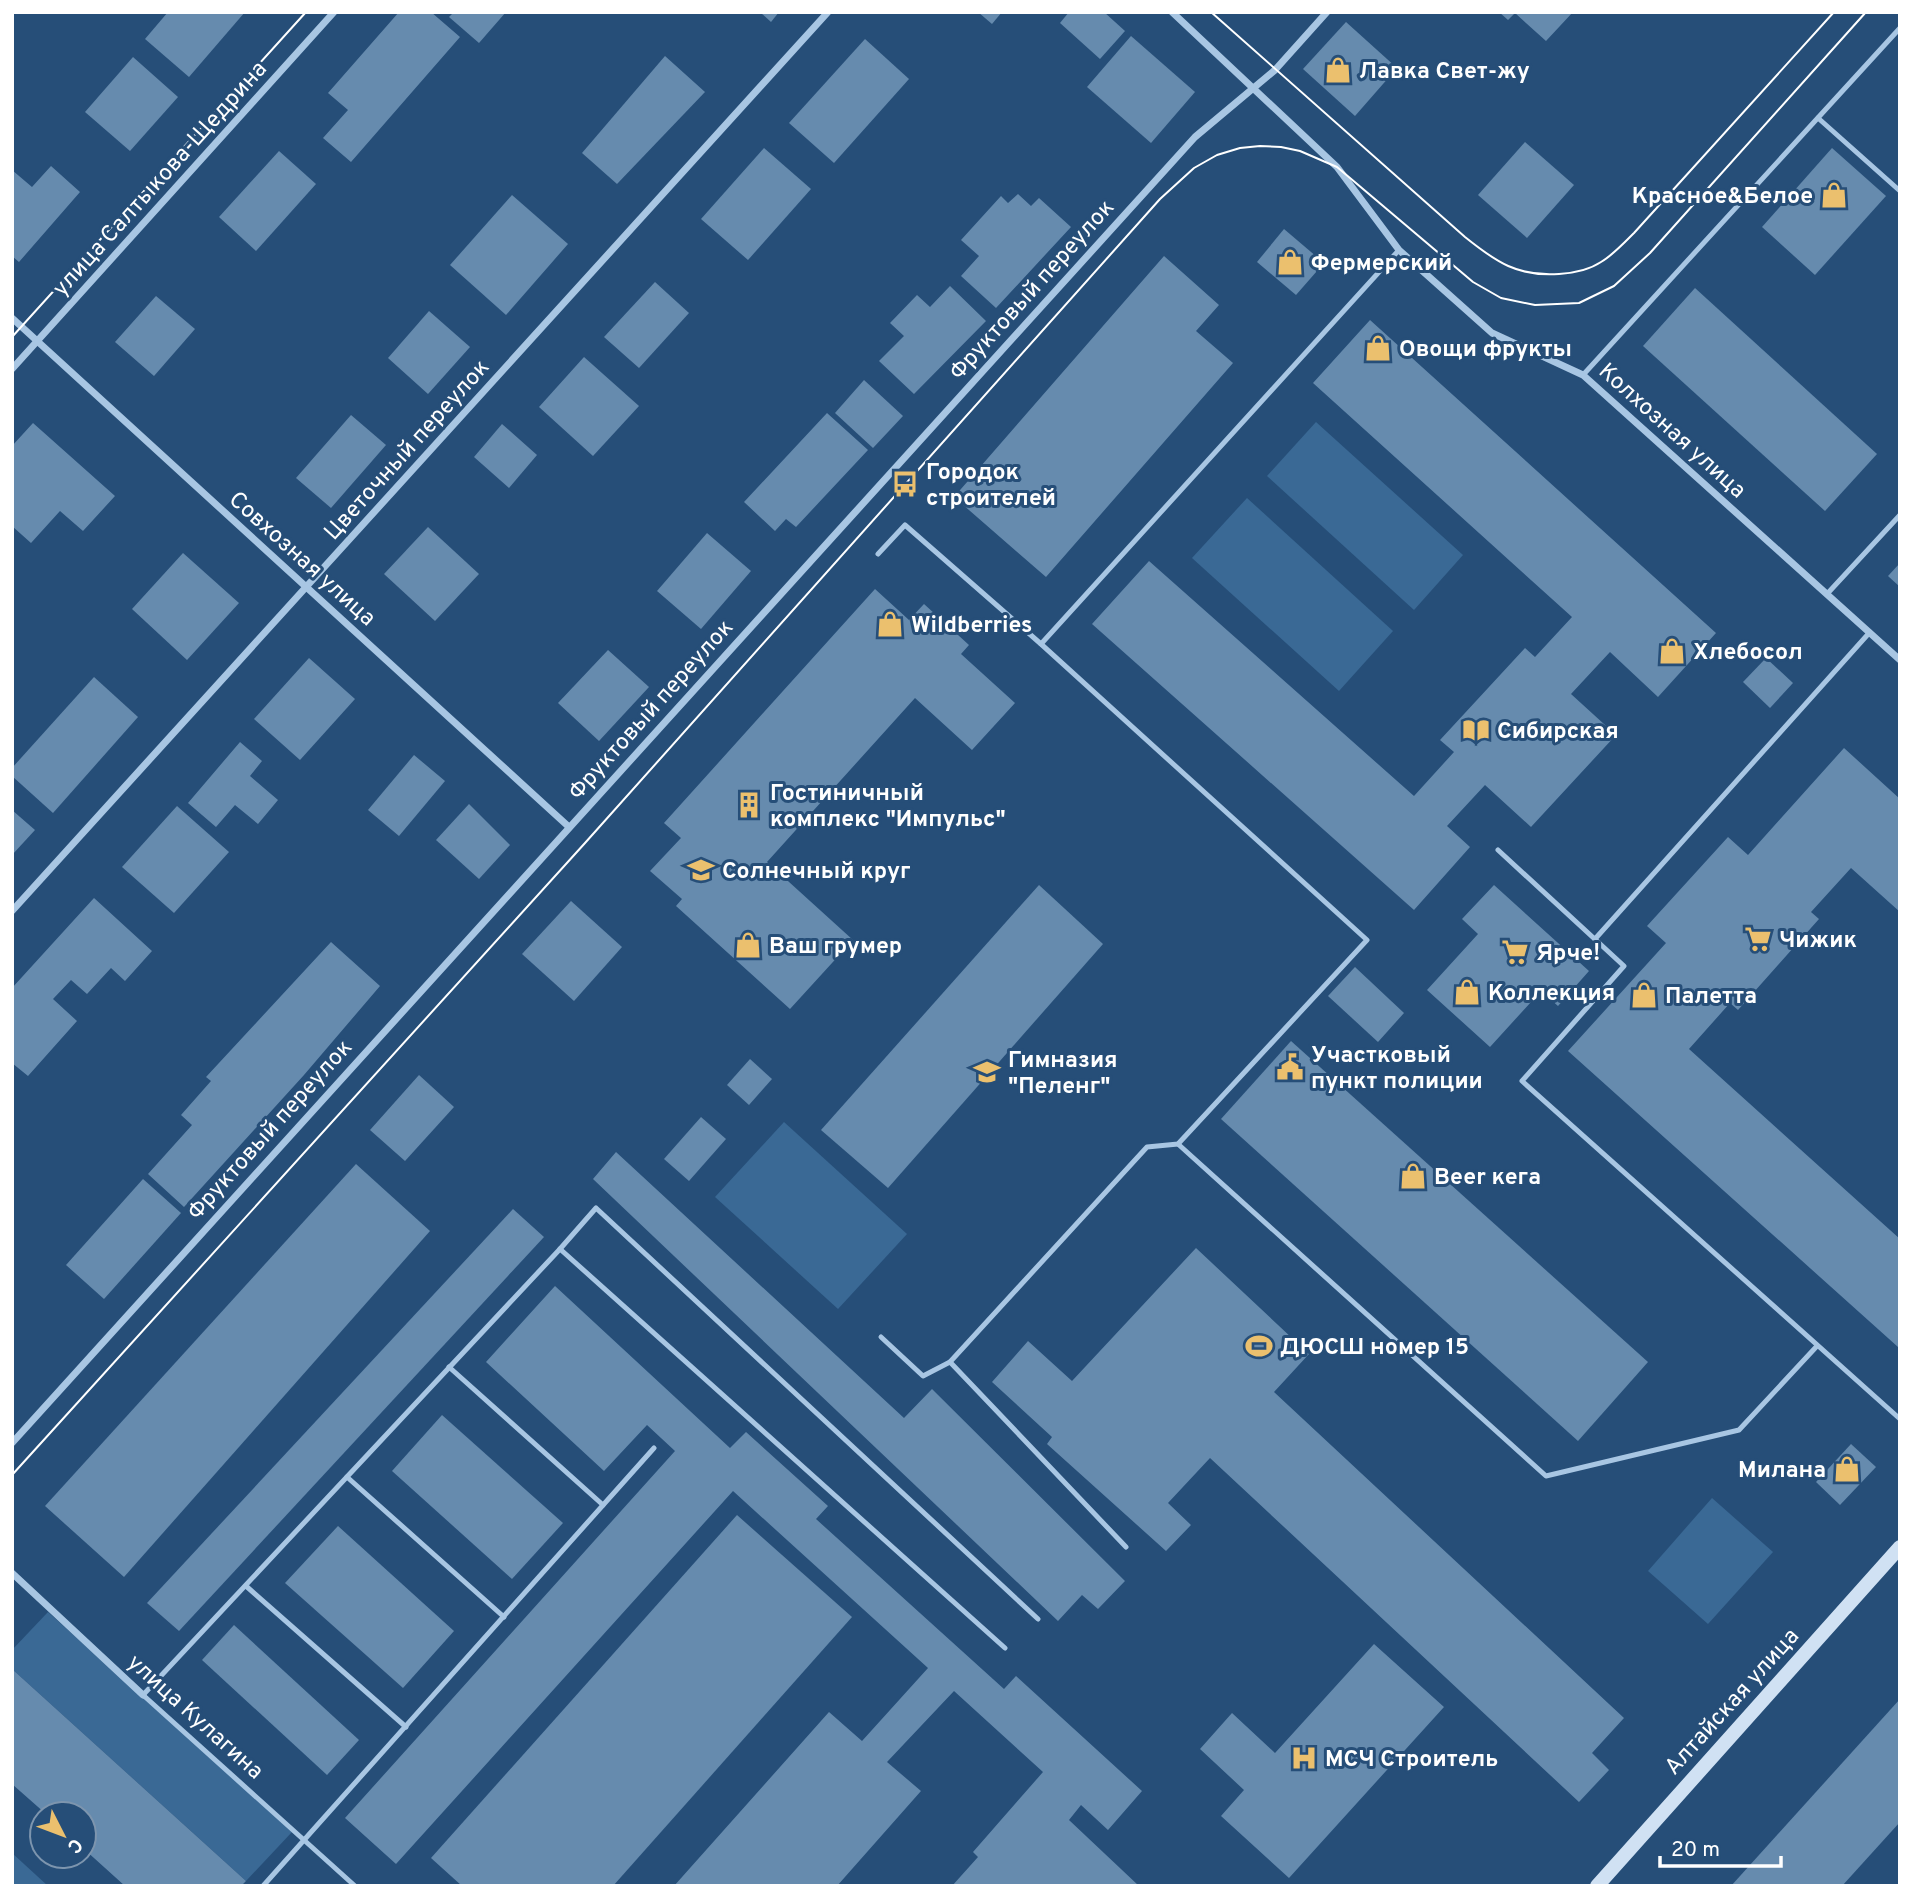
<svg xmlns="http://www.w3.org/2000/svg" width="1912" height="1898" font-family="Overpass,sans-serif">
	<rect width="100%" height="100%" fill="#264e78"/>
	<g fill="#3a6995">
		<polygon points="1316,422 1463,555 1414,610 1267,476"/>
		<polygon points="1247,498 1393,631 1339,691 1192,558"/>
		<polygon points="784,1122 907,1234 838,1309 715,1197"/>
		<polygon points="1712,1498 1773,1552 1708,1624 1648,1571"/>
		<polygon points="48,1612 292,1832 246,1881 12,1669 12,1650"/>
		<polygon points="12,1853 48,1886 12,1886"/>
	</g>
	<g fill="#668bae">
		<polygon points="168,12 245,12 189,77 145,39"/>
		<polygon points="399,12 431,12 460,37 351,162 323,138 348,110 328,93"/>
		<polygon points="454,12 506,12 479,43 449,17"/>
		<polygon points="760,12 779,12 771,22"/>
		<polygon points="978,12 1002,12 992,24"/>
		<polygon points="1069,12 1104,12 1125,31 1100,59 1060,23"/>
		<polygon points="1499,12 1573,12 1546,41 1515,13 1508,20"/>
		<polygon points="1346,22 1397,68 1355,116 1303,69"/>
		<polygon points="1131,36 1195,92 1151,143 1087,87"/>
		<polygon points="865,39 909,79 834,163 789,123"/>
		<polygon points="665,56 705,92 617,184 582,153"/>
		<polygon points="133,57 178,97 130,151 85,112"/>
		<polygon points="1525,142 1574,185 1527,238 1478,195"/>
		<polygon points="764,148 811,189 748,260 701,219"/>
		<polygon points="1832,148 1886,196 1815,275 1762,227"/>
		<polygon points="279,151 316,184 256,251 219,217"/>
		<polygon points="51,166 80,192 19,262 12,256 12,170 32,187"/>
		<polygon points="1018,194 1031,206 1039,198 1071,227 996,308 961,276 979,256 961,240 1001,196 1008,203"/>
		<polygon points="512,195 568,244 506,315 450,265"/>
		<polygon points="1284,229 1324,263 1296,295 1257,262"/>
		<polygon points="1164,256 1219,305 1196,331 1233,363 1046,577 954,497"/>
		<polygon points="655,282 689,313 639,368 604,337"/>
		<polygon points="950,286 986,321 914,394 879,361 904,336 890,323 917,295 930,307"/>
		<polygon points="1695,288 1877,454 1825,511 1643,346"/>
		<polygon points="156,296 195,329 154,376 115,342"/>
		<polygon points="429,311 470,347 428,394 388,358"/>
		<polygon points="1370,320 1716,633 1658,697 1610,652 1571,694 1616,735 1531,827 1485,785 1447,826 1470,847 1414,910 1092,624 1149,561 1414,796 1454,752 1440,740 1525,648 1535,657 1572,617 1313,383"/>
		<polygon points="584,357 639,406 593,456 539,407"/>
		<polygon points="864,380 903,416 873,448 835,413"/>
		<polygon points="827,413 868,450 796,527 786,519 775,531 744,502"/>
		<polygon points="351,415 386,445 331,508 296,478"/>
		<polygon points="33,423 115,496 83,531 60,511 31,543 12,526 12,446"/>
		<polygon points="502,424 537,455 509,488 474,457"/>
		<polygon points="428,527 479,574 435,621 384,574"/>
		<polygon points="707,533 751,571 701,629 657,591"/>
		<polygon points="183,553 239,603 187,660 132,609"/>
		<polygon points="1900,563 1900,587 1888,576"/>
		<polygon points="875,589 909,620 924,604 969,645 961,654 1015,703 972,750 915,698 767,862 853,940 790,1009 676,906 682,899 650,871 681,838 664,823"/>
		<polygon points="608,650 649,687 599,741 558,703"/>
		<polygon points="309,658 355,699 300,760 254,719"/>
		<polygon points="1766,658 1793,683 1770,708 1743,682"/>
		<polygon points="94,677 138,717 53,813 12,776 12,768"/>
		<polygon points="240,742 262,761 250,776 278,800 258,824 235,805 216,827 188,803"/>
		<polygon points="1844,748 1900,799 1900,912 1851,868 1811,912 1819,919 1738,1010 1730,1003 1689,1049 1900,1239 1900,1345 1898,1347 1568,1051 1666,943 1647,926 1728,837 1748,855"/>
		<polygon points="414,755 445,781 399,836 368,810"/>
		<polygon points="469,804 510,845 479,879 436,840"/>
		<polygon points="177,806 229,852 174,913 122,867"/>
		<polygon points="12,810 35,830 12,855"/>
		<polygon points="1039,885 1103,944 888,1188 821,1130"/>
		<polygon points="1494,885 1589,971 1558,1006 1541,991 1490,1047 1427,990 1478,934 1462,919"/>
		<polygon points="94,898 152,951 125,981 111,968 87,994 71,980 53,999 77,1021 28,1076 12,1063 12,988"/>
		<polygon points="571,901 622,947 574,1001 522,954"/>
		<polygon points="331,942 380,986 304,1075 184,1207 148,1174 192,1125 181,1115 211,1081 206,1077"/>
		<polygon points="1355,967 1404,1013 1378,1042 1328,996"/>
		<polygon points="1291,1041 1648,1362 1578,1441 1221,1119"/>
		<polygon points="750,1059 772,1079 749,1105 727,1085"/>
		<polygon points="419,1075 454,1107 405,1161 370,1130"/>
		<polygon points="701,1117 726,1139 689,1181 664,1159"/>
		<polygon points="616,1152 904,1418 932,1389 1125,1581 1098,1609 1082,1595 1058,1621 593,1179"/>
		<polygon points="356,1164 430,1231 124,1577 45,1506"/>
		<polygon points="143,1179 181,1213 104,1299 66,1265"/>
		<polygon points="513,1209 544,1237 179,1631 147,1603"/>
		<polygon points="1196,1248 1309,1354 1274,1392 1624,1718 1592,1753 1609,1770 1579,1802 1210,1458 1168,1503 1191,1525 1166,1551 1047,1444 1052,1437 992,1382 1028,1341 1072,1381"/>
		<polygon points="555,1286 730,1448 746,1432 828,1506 816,1519 1004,1689 1016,1676 1142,1791 1108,1830 1081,1805 1069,1820 1139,1886 952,1886 978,1857 973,1852 1043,1772 954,1691 887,1762 921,1791 837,1886 674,1886 829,1712 862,1741 928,1668 733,1491 396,1864 345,1818 675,1451 647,1425 604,1471 486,1362"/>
		<polygon points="442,1415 563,1523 512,1579 392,1471"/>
		<polygon points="1851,1444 1876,1467 1840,1505 1816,1482"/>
		<polygon points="737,1515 852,1617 613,1886 462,1886 431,1858"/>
		<polygon points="338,1526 454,1631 403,1688 285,1583"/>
		<polygon points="234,1625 359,1740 327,1775 202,1660"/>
		<polygon points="1374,1644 1444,1707 1289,1878 1221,1816 1244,1790 1200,1749 1232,1713 1275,1753"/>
		<polygon points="12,1669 246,1881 241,1886 125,1886 84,1849 84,1814 46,1814 12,1784"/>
		<polygon points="1900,1699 1900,1822 1842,1886 1731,1886"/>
	</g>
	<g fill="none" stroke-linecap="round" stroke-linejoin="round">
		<g stroke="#a8c6e3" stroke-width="5">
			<polyline points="1818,118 1900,191"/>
			<polyline points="1583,375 1900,28"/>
			<polyline points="878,554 905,525 1041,644 1367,940 1178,1144 1147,1147 950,1362 1126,1547"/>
			<polyline points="1827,594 1900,515"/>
			<polyline points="1041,644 1399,250"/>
			<polyline points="1498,850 1624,966 1522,1081 1900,1419"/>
			<polyline points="1595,939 1870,632"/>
			<polyline points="1178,1144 1546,1476 1739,1430 1817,1346"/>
			<polyline points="560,1249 1005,1648"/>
			<polyline points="881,1337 923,1376 950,1362"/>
			<polyline points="449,1367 603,1505"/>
			<polyline points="347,1477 504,1617"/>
			<polyline points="246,1586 406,1727"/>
			<polyline points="263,1886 654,1448"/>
			<polyline points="355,1886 143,1695 560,1249 596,1208 1038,1619"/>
		</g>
		<g stroke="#a8c6e3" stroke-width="7">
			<polyline points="1172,12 1337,167 1399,250 1492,333 1583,375 1900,660"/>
			<polyline points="12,318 569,827"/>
			<polyline points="12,369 334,12"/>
			<polyline points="12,911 828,12"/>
			<polyline points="12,1443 1195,137 1275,70 1327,12"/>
			<polyline points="12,1573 143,1695"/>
		</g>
		<polyline stroke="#d0e1f3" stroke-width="14" points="1597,1886 1900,1547"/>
		<g stroke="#fff" stroke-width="2">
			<path d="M1211 12 1465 237C1496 262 1518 277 1559 274 1573 273 1589 270 1601 262 1613 255 1624 243 1634 233L1834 12"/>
			<polyline points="12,337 306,12"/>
			<polyline points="12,1475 585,843 1160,199 1194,168 1217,155 1240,148 1260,146 1281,147 1300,151 1337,167 1473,282 1501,298 1535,305 1579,303 1614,286 1650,253 1866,12"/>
		</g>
	</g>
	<defs>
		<g id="shop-bare" transform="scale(2.1)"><path d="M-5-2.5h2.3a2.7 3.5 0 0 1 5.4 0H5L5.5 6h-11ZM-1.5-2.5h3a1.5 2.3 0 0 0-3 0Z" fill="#ebc06e" stroke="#264e78" stroke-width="2.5" paint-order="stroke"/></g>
		<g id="bus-bare" transform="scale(2.1)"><path d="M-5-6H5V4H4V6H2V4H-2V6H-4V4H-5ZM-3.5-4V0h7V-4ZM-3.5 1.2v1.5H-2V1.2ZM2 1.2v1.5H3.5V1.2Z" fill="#ebc06e" stroke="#264e78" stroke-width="2.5" paint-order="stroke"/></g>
		<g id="library-bare" transform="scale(2.1)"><path d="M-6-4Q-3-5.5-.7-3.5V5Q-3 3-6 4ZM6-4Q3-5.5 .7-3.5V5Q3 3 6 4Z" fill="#ebc06e" stroke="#264e78" stroke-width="2.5" paint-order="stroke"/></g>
		<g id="building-bare" transform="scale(2.1)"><path d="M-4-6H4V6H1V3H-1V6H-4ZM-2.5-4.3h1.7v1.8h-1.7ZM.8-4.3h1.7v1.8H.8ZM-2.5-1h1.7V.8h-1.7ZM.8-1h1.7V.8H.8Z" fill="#ebc06e" stroke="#264e78" stroke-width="2.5" paint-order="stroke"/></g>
		<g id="school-bare" transform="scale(2.1)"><path d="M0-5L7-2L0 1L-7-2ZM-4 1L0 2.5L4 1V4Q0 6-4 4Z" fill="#ebc06e" stroke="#264e78" stroke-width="2.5" paint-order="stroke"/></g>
		<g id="supermarket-bare" transform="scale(2.1)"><path d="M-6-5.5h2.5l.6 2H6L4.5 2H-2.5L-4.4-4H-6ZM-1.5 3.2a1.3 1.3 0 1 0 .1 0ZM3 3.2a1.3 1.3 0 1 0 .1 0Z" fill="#ebc06e" stroke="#264e78" stroke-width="2.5" paint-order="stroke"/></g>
		<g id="civic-bare" transform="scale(2.1)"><path d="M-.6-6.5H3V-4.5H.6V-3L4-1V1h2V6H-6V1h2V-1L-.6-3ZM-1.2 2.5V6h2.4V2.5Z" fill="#ebc06e" stroke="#264e78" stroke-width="2.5" paint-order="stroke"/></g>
		<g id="stadium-bare" transform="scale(2.1)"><path d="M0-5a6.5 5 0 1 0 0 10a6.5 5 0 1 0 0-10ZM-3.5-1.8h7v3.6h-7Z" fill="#ebc06e" stroke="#264e78" stroke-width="2.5" paint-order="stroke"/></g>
		<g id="hospital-bare" transform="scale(2.1)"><path d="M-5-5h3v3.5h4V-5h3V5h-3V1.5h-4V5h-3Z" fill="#ebc06e" stroke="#264e78" stroke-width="2.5" paint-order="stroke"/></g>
	</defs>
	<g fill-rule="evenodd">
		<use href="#shop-bare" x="1338" y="70"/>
		<use href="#shop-bare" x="1834" y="195"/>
		<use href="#shop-bare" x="1290" y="262"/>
		<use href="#shop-bare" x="1378" y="348"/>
		<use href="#bus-bare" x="905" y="484"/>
		<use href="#shop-bare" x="890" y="624"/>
		<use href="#shop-bare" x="1672" y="651"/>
		<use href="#library-bare" x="1476" y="730"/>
		<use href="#building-bare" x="749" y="805"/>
		<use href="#school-bare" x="701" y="870"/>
		<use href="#supermarket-bare" x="1758" y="939"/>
		<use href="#shop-bare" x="748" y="945"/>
		<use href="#supermarket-bare" x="1515" y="952"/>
		<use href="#shop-bare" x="1467" y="992"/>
		<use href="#shop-bare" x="1644" y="995"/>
		<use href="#civic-bare" x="1290" y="1067"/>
		<use href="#school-bare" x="987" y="1072"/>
		<use href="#shop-bare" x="1413" y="1176"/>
		<use href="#stadium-bare" x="1259" y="1346"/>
		<use href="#shop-bare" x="1847" y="1469"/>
		<use href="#hospital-bare" x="1304" y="1758"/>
	</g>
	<g text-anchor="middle" stroke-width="6" stroke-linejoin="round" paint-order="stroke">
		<g font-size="23" font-weight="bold" fill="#fff" stroke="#264e78" text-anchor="start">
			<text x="1359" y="78">Лавка Свет-жу</text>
			<text x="1813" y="203" text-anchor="end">Красное&amp;Белое</text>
			<text x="1311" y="270">Фермерский</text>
			<text x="1399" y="356">Овощи фрукты</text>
			<text x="926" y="479">Городок<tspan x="926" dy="26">строителей</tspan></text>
			<text x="911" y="632">Wildberries</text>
			<text x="1693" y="659">Хлебосол</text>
			<text x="1497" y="738">Сибирская</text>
			<text x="770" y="800">Гостиничный<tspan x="770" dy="26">комплекс "Импульс"</tspan></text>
			<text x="722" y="878">Солнечный круг</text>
			<text x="1779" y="947">Чижик</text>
			<text x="769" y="953">Ваш грумер</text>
			<text x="1536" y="960">Ярче!</text>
			<text x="1488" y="1000">Коллекция</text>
			<text x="1665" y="1003">Палетта</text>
			<text x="1311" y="1062">Участковый<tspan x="1311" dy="26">пункт полиции</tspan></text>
			<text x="1008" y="1067">Гимназия<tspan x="1008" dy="26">"Пеленг"</tspan></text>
			<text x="1434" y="1184">Beer кега</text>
			<text x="1280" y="1354">ДЮСШ номер 15</text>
			<text x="1826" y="1477" text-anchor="end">Милана</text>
			<text x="1325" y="1766">МСЧ Строитель</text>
		</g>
		<g font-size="23" fill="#fff" stroke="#264e78">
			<text transform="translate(159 178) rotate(-48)" y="8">улица Салтыкова-Щедрина</text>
			<text transform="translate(1031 289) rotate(-48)" y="8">Фруктовый переулок</text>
			<text transform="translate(1673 430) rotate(42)" y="8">Колхозная улица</text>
			<text transform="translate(406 449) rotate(-48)" y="8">Цветочный переулок</text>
			<text transform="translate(303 558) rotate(42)" y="8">Совхозная улица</text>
			<text transform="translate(650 709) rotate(-48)" y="8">Фруктовый переулок</text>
			<text transform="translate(269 1129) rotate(-48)" y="8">Фруктовый переулок</text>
			<text transform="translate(1731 1701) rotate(-48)" y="8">Алтайская улица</text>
			<text transform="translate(196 1716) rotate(42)" y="8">улица Кулагина</text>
		</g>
	</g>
	<rect width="1912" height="1898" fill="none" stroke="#ffffff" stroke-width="28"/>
	<g transform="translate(63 1835) rotate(132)"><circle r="33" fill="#264e78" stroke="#7d95ae" stroke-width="2"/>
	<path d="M0-5L12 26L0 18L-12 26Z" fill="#ebc06e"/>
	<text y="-10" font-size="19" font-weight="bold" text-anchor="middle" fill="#ffffff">С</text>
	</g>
	<path d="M1660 1856v10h121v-10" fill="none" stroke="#ffffff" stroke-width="3.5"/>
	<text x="1671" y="1856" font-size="21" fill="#ffffff" stroke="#264e78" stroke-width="5" paint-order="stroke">20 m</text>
</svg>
